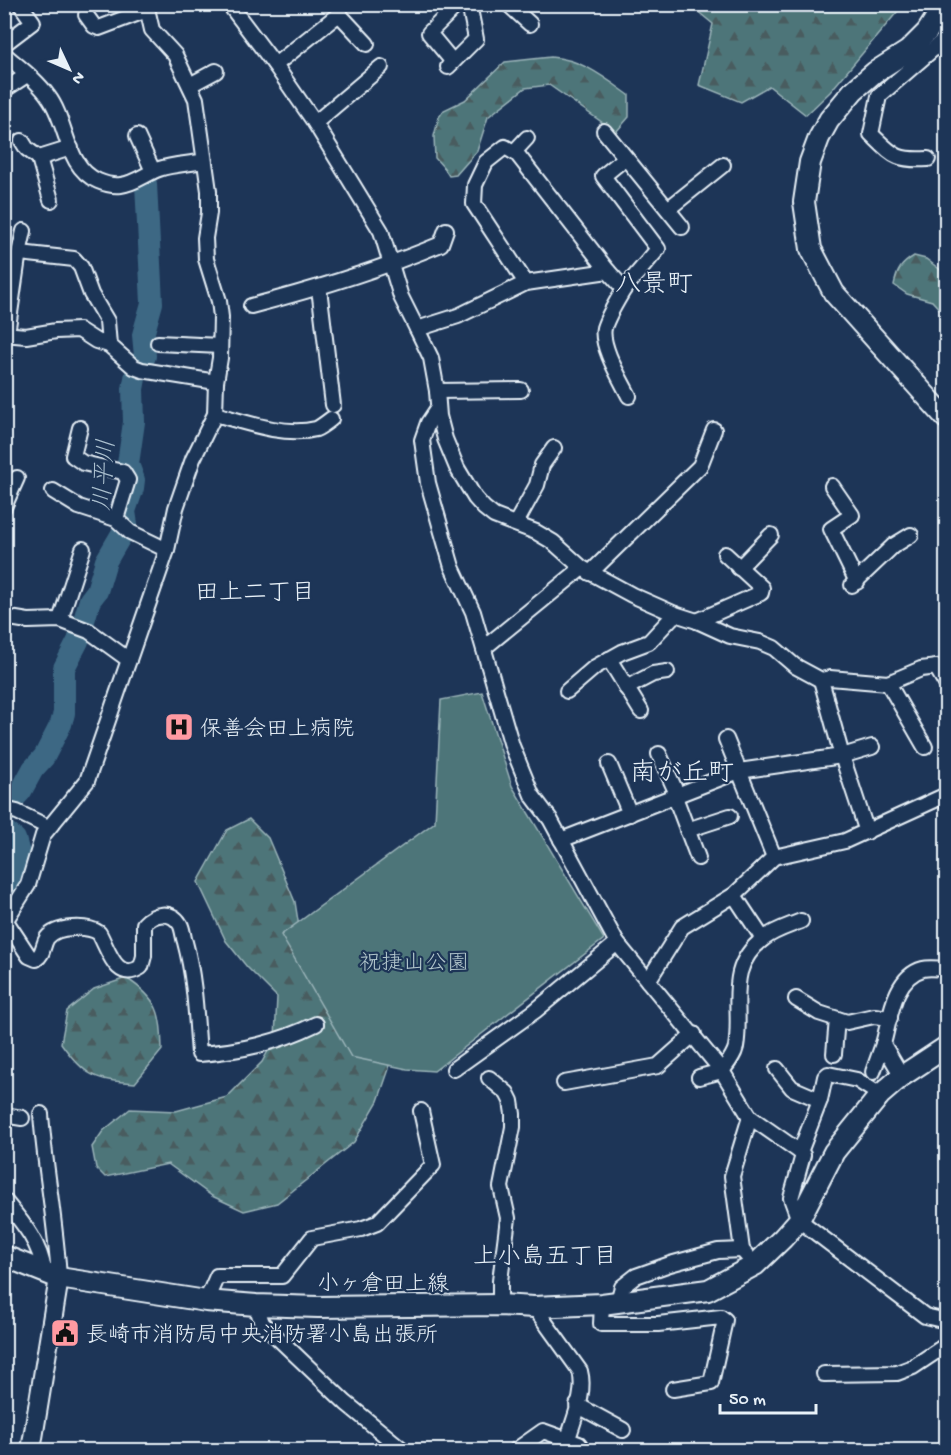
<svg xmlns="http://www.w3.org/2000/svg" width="951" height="1455" font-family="'Gochi Hand','Klee One',sans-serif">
	<defs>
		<pattern id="forest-firs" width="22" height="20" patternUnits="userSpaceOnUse" patternTransform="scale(1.5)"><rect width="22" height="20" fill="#4d7579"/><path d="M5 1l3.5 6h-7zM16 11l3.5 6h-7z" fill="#495c5f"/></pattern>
	</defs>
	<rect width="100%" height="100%" fill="#1d3557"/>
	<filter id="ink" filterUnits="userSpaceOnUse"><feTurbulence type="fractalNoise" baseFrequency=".0167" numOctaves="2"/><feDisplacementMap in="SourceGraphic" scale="12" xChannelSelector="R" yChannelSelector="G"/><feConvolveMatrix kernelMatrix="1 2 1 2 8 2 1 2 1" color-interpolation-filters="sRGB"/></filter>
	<g filter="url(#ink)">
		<g fill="url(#forest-firs)" stroke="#9ab3b8" stroke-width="1.5">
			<polygon points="690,5 903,5 830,92 806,115 769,86 741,102 699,85 713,24"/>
			<path d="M551 57C582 59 605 78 629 95V117L616 132 549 85 525 88 488 117 477 151 456 175 449 176 444 168 435 158 434 136 439 117 444 110 465 100 505 62Z"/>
			<path d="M914 256 926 259 946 274V316L932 301 907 294 894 285C897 270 901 264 914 256Z"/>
			<polygon points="249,819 268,838 295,902 301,940 386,1039 389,1069 378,1101 354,1142 277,1203 244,1211 212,1196 168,1164 105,1177 96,1168 92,1147 103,1131 130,1109 176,1111 227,1097 262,1062 275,1038 277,997 247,967 226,941 198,882 227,830"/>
			<path d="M126 978C159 999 161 1013 162 1050L135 1083C95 1080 85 1077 61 1043L67 1011 94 989Z"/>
		</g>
		<polygon fill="#4d7579" stroke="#9ab3b8" stroke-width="1.5" points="482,692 512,786 604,939 434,1071 407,1069 351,1057 281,935 435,822 441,700"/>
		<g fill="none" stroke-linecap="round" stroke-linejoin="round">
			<g stroke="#3d6884" stroke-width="22">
				<polyline points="4,815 9,804 21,791 33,769 44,757 61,724 64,713 64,668 78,641 90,600 97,591 106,561 127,525 125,511 133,488 134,480 128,464 134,422 133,389 136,373 145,356 143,335 152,303 146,184"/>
				<polyline points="4,830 15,839 19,853 4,891"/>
			</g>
			<g stroke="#e8f1f8" stroke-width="18">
				<g id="minor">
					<path d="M229 4 275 65 315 123 381 231 401 297 417 329 458 316 526 283 608 271 624 289C617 301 608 315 604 328 600 346 621 380 629 396"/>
					<polyline points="508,4 530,24"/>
					<polyline points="86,15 94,26 99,28 147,10"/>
					<polyline points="4,44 33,22 20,4"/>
					<path d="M4 54C19 67 37 80 48 96 68 122 65 167 98 181 105 184 113 186 121 185 136 183 145 174 159 169 173 164 190 164 204 161"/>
					<polyline points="453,62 429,33 458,4"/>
					<polyline points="275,65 339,14 367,44"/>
					<polyline points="448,67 476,39 469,4"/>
					<polyline points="190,85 216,71"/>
					<polyline points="4,90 27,75"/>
					<polyline points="315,123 381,67"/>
					<polyline points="604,131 682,227"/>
					<polyline points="137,136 153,171"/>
					<polyline points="22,141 27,149 39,158 71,148"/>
					<polyline points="514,152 527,138"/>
					<polyline points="39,158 51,200"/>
					<path d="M928 159C896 161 894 156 871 134L879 96 946 38"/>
					<polyline points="668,209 723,165"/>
					<polyline points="20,253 74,259 81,267 91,294 107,321 109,345"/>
					<polyline points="526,283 474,204 475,185 486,162 505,147 517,154 608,271"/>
					<polyline points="319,288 333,405"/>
					<polyline points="624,289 658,249 603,176 625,158"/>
					<path d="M251 306C316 289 379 270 441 244L446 230"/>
					<polyline points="417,329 431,358 437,391 439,416 445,439 457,468 475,498 484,508 494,516 536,532 553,542 582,568 632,595 675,614 697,621 730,636 760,642 774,648 795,666 821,680 830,678 888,683 921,669 946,666"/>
					<polyline points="4,334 26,336 56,331 79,330 96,341 109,345 134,367 142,370 216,382"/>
					<polyline points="7,334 18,258 24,231"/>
					<polyline points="158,343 220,346"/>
					<polyline points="437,391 521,390"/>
					<polyline points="438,408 428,423 422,440 428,483 452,567 473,612 512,746 532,795 550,819 617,943 722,1071 750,1117 800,1152 820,1100 825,1077 828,1074 857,1080 880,1095"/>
					<path d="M215 414C244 422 285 437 316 429 321 427 327 422 331 419"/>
					<polyline points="80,428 73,456 83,463 123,472 128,480 116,519"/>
					<polyline points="832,486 852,515 831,529 857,582"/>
					<polyline points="53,491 79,507 116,519 130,532 167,550"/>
					<polyline points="4,507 17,478"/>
					<polyline points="516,523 537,485 542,465 554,448"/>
					<polyline points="739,568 771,535"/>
					<polyline points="590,573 700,466 714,430"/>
					<polyline points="852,585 893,546 911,535"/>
					<polyline points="4,617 28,621 60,620 89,631 129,660"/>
					<polyline points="60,620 83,549"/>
					<polyline points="697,621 761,593 762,588 725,554"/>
					<polyline points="484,648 582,568"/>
					<polyline points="609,659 641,711"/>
					<polyline points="936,667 946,684"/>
					<polyline points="821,680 842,756 867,832"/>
					<polyline points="888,683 925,747"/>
					<polyline points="626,688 653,674 667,672"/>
					<polyline points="567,691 595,667 622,652 649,642 675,614"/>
					<polyline points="726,739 774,857"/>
					<polyline points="659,754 678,796"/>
					<polyline points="609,764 630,814"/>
					<polyline points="675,797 698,858"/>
					<polyline points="4,809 17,812 48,827"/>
					<polyline points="687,830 730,816"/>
					<polyline points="561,840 739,771 842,756 872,747"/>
					<polyline points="734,895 763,939"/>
					<path d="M6 921 29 956 36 959C44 954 42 946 47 938 56 926 87 925 99 933 109 951 116 983 141 967L144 956V924C154 913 171 910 180 924 183 929 183 937 185 942 195 979 196 1016 199 1054 241 1051 277 1043 316 1024"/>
					<polyline points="4,923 28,885 43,835 87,781 167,550 176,508 193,459 215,414 216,382 220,358 221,317 219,301 206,259 205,238 209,213 209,191 196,99 175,55 152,30 146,4"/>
					<polyline points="648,981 682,927 734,895 774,857 845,841 946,795"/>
					<polyline points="796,999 819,1013 847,1022 874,1016 890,1018"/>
					<polyline points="834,1054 837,1019"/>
					<polyline points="454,1069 535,1011 617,943"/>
					<polyline points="777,1069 792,1088 820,1100"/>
					<polyline points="873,1072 883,1044"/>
					<path d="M902 1076 883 1044C890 1020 893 977 923 969 930 967 939 969 946 969"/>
					<path d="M699 1077 722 1071C728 1063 734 1056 736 1047 743 1007 724 969 763 939 774 930 789 926 801 921"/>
					<polyline points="489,1078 507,1093 511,1101 513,1114 513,1127 501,1187 508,1218 500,1281 500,1305"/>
					<polyline points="564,1083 658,1066 694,1034"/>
					<path d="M41 1114C45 1169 56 1223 59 1278"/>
					<polyline points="4,1115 22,1118"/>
					<polyline points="750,1117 732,1176 742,1250 755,1265"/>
					<polyline points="800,1152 803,1155 791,1198 799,1220 925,1316 946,1321"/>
					<path d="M4 1200C22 1222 40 1242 44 1271"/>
					<polyline points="206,1301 217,1276 282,1276 312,1238 361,1229 377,1223 433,1165 421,1111"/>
					<polyline points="618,1301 622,1287 636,1276 670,1264 718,1251 742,1250"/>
					<polyline points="602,1304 601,1324 658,1324 721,1317 725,1320 711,1383 673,1389"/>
					<polyline points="256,1305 262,1323 346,1403 403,1450"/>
					<path d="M534 1307 580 1371C586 1393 574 1418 568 1439"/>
					<polyline points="824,1374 897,1373 913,1367 946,1345"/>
					<polyline points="577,1405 623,1430"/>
					<polyline points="516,1450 543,1431 579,1444 583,1450"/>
				</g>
			</g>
			<g stroke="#e8f1f8" stroke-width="22">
				<polyline id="tertiary" points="31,1450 59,1278"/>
			</g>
			<g stroke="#e8f1f8" stroke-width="24">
				<g id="secondary">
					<polyline points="945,4 927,32 908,51 875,72 853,91 829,120 819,138 810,162 804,202 811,249 834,293 946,418"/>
					<polyline points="4,1256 59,1278 206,1301 256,1305 318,1307 500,1305 534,1307 602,1304 708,1290 755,1265 783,1238 799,1220 834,1152 880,1095 902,1076 946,1047"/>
				</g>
			</g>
			<use href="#minor" stroke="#1d3557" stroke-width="14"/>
			<use href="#tertiary" stroke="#1d3557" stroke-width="18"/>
			<use href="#secondary" stroke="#1d3557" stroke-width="20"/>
		</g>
	</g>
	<defs>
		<g id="hospital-square" transform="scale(1.5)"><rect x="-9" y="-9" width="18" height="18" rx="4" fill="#ff9aa2" stroke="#1d3557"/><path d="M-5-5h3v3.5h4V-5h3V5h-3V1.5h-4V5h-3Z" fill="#111"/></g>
		<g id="civic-square" transform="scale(1.5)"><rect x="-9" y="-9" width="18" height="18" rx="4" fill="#ff9aa2" stroke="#1d3557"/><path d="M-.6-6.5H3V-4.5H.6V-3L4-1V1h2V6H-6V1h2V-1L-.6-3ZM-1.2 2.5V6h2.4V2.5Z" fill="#111"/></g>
	</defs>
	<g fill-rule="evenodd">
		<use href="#hospital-square" x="179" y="727"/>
		<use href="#civic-square" x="65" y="1333"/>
	</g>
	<g text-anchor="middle" stroke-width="4.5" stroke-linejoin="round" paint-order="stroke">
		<g font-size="22" fill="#e8f1f8" stroke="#1d3557" text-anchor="start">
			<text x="200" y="735">保善会田上病院</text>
			<text x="86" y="1341">長崎市消防局中央消防署小島出張所</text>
		</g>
		<g font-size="22" fill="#b2c6cc" stroke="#1d3557">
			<text x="414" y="969">祝捷山公園</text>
		</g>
		<g font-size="22" fill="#e8f1f8" stroke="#1d3557">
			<text x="383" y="1290">小ヶ倉田上線</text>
		</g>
		<g font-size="24" font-style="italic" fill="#acc1cf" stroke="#1d3557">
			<text transform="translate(103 475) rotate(-86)" y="8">川平川</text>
		</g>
		<g font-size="24" fill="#e8f1f8" stroke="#1d3557">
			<text x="255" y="599">田上二丁目</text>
			<text x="545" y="1263">上小島五丁目</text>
		</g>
		<g font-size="26" fill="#e8f1f8" stroke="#1d3557">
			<text x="654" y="291">八景町</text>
			<text x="682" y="780">南が丘町</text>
		</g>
	</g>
	<rect width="951" height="1455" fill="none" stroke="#1d3557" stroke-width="24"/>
	<rect x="12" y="12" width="927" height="1431" fill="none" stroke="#e8f1f8" stroke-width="2" filter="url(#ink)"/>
	<g transform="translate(69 69) rotate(134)" stroke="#1d3557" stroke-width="4.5" paint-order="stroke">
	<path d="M0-4.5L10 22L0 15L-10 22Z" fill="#e8f1f8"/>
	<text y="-9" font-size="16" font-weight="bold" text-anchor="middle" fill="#e8f1f8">N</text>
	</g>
	<path d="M720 1404v9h96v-9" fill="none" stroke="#e8f1f8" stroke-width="3"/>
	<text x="729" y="1404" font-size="18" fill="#e8f1f8" stroke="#1d3557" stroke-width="4.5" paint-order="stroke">50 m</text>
</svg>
